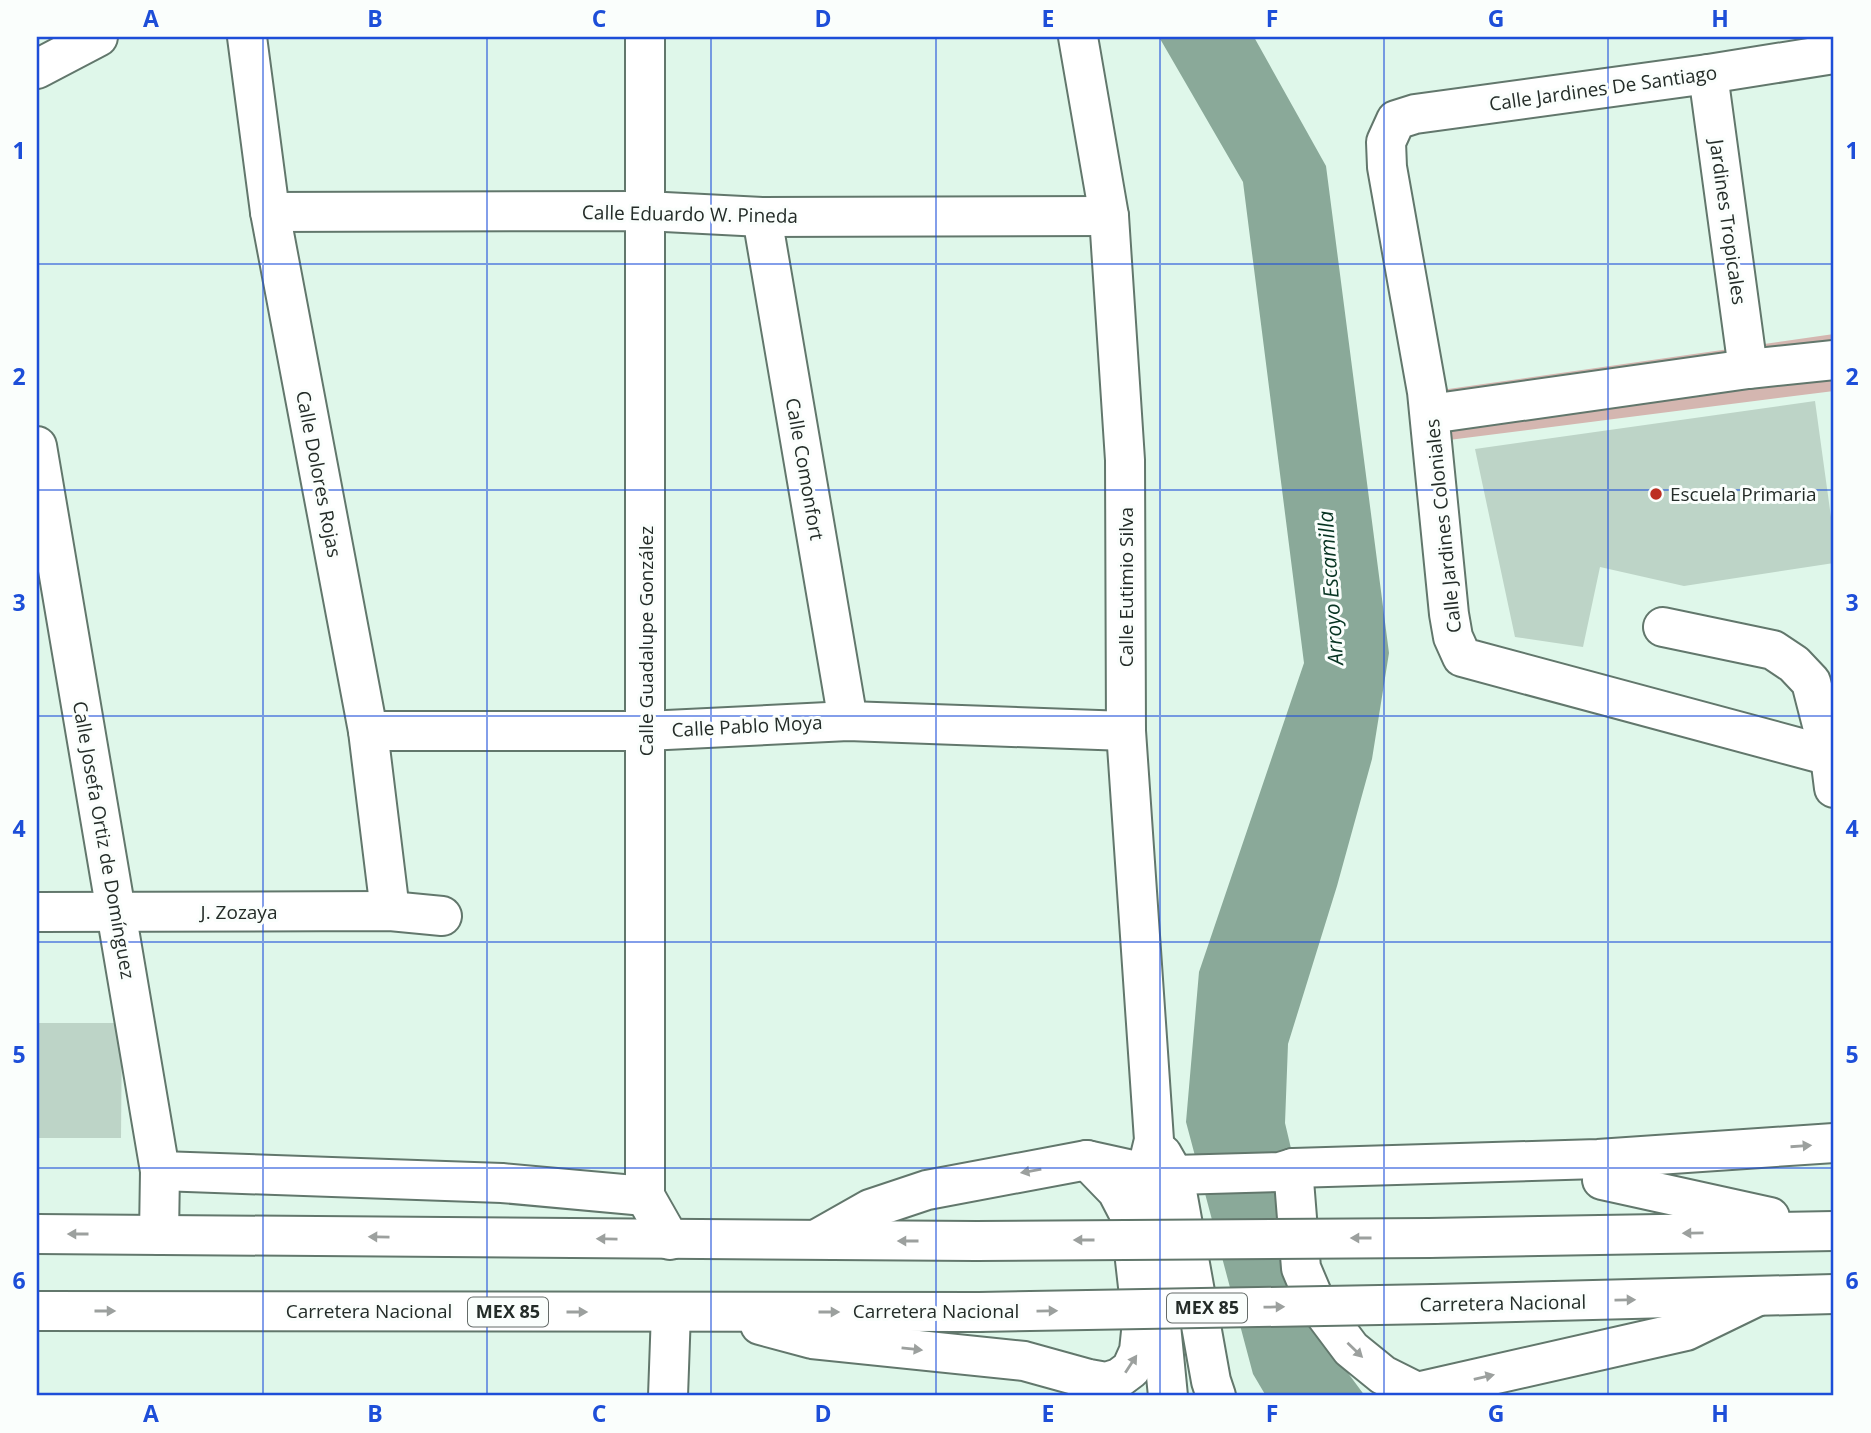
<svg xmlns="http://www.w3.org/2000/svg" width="1871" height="1433" font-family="'Open Sans',sans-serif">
	<rect width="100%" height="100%" fill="#dff7ea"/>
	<polygon fill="#d4b6b0" points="1834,334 1834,391 1433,442 1427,392"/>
	<polygon fill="#8aa999" points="1159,37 1254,37 1326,166 1389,653 1372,759 1337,886 1288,1044 1285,1123 1342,1365 1365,1396 1266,1396 1253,1374 1186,1122 1199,972 1304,663 1243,182"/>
	<g fill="#bdd4c7">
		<polygon points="1815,401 1834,539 1834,563 1684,586 1600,567 1583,647 1515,637 1475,449"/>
		<polygon points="37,1023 122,1023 121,1138 37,1138"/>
	</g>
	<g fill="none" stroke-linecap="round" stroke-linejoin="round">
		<g stroke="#62776c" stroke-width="42">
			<g id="minor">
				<polyline points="247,37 270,212 368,731 390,911"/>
				<polyline points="645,37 645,1196 670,1240"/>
				<polyline points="1078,37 1109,216 1125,460 1126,731 1154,1140 1146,1173 1168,1396"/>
				<polyline points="37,69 98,37"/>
				<polyline points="1708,74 1748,369"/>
				<polyline points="270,212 645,211 762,217 1109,216"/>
				<polyline points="762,217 848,721"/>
				<polyline points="1430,414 1748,369 1834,360"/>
				<polyline points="37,446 160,1171 159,1235"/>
				<polyline points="1663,627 1773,650 1794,664 1811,682 1830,756 1834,788"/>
				<polyline points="368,731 646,731 848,721 1126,731"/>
				<polyline points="1830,756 1462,657 1453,637 1449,614 1427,392 1387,167 1386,142 1396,120 1415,114 1708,74 1834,54"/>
				<polyline points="37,912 390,911 442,916"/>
				<polyline points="1162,1154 1174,1175 1211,1381 1216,1396"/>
				<polyline points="160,1171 502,1183 645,1196"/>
				<polyline points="1146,1173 1174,1175 1280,1172 1293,1168 1598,1159 1834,1143"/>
				<polyline points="668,1396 671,1312"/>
			</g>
		</g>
		<g stroke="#62776c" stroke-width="42">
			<g id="highway">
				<polyline points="1293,1168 1301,1268 1315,1301 1351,1349 1383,1375 1417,1392 1686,1331 1756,1297"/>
				<polyline points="1602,1180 1770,1217"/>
				<polyline points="37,1234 976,1241"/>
				<polyline points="1429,1238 1834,1231"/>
				<polyline points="817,1239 870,1209 927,1190 1087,1160 1146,1173"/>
				<polyline points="1434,1304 1834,1294"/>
				<polyline points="37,1311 979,1312"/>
				<polyline points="760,1325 812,1339 1024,1361 1089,1379 1106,1382 1119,1378 1131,1369 1139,1351 1142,1322 1130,1216 1117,1191 1087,1160"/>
			</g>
		</g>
		<use href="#minor" stroke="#fff" stroke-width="38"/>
		<use href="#highway" stroke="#fff" stroke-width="38"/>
		<g stroke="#62776c" stroke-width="42" stroke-linecap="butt">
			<g id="highway-bridge">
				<polyline points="976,1241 1429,1238"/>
				<polyline points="979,1312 1434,1304"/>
			</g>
		</g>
		<use href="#highway-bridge" stroke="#fff" stroke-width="38"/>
	</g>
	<defs><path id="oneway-solid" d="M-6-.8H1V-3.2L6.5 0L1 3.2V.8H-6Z" transform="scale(1.75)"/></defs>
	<g fill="#9ca09e">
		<use href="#oneway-solid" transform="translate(1801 1146) rotate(-4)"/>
		<use href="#oneway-solid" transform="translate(1031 1171) rotate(170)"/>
		<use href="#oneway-solid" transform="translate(1693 1233) rotate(179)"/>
		<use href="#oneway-solid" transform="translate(78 1234) rotate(-180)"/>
		<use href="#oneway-solid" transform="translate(379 1237) rotate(-179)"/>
		<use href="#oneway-solid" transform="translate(1361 1238) rotate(180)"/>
		<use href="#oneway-solid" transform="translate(607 1239) rotate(-179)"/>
		<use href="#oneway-solid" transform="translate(1084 1240) rotate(180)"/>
		<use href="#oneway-solid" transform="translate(908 1241) rotate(-180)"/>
		<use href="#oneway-solid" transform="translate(1625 1300) rotate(-1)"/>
		<use href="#oneway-solid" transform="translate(1274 1307) rotate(-1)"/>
		<use href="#oneway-solid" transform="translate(105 1311)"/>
		<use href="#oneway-solid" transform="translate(1047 1311) rotate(-1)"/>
		<use href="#oneway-solid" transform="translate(577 1312)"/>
		<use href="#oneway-solid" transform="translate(829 1312)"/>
		<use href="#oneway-solid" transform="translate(912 1349) rotate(6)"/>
		<use href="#oneway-solid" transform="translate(1355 1350) rotate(44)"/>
		<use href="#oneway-solid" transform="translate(1131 1364) rotate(-57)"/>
		<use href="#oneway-solid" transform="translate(1484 1377) rotate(-13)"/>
	</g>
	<path fill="none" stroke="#1d4ed8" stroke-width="2" stroke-opacity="0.55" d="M263 37V1396M487 37V1396M711 37V1396M936 37V1396M1160 37V1396M1384 37V1396M1608 37V1396M37 264H1834M37 490H1834M37 716H1834M37 942H1834M37 1168H1834"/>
	<circle fill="#bc2f21" stroke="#fafefc" stroke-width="2.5" cx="1656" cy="494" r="7"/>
	<g text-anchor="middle" stroke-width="6" stroke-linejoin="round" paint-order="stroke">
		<g fill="#fafefc" stroke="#646b68" stroke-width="2">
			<rect x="1167" y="1293.5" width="80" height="29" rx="5"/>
			<rect x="468" y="1297.5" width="80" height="29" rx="5"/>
		</g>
		<g font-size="18" font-weight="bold" fill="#242c28">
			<text x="1207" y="1314">MEX 85</text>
			<text x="508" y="1318">MEX 85</text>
		</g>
		<g font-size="19" fill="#242c28" stroke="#fafefc">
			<text transform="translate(1603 88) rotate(-8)" y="7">Calle Jardines De Santiago</text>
			<text transform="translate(690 214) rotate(1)" y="7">Calle Eduardo W. Pineda</text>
			<text transform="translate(1728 222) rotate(82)" y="7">Jardines Tropicales</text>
			<text transform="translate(805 469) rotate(80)" y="7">Calle Comonfort</text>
			<text transform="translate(319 474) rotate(79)" y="7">Calle Dolores Rojas</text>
			<text transform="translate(1443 526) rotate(-96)" y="7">Calle Jardines Coloniales</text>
			<text transform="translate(1126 587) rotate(-90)" y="7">Calle Eutimio Silva</text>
			<text transform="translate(646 641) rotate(-90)" y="7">Calle Guadalupe González</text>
			<text transform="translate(747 726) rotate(-3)" y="7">Calle Pablo Moya</text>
			<text transform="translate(104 840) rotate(80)" y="7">Calle Josefa Ortiz de Domínguez</text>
			<text x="239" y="919">J. Zozaya</text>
			<text transform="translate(1503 1303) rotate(-1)" y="7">Carretera Nacional</text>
			<text x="369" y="1318">Carretera Nacional</text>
			<text x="936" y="1318">Carretera Nacional</text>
		</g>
		<g font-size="19" fill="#242c28" stroke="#fafefc" text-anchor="start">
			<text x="1670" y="501">Escuela Primaria</text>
		</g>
		<g font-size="21" font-style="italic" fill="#073422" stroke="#fafefc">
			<text transform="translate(1331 588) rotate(-94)" y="7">Arroyo Escamilla</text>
		</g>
	</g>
	<rect width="1871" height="1433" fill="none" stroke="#fafefc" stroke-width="77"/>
	<rect x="38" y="38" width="1794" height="1356" fill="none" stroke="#1d4ed8" stroke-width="2.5"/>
	<g font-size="23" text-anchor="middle" font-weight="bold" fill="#1d4ed8">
		<text x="151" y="27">A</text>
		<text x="375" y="27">B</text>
		<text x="599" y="27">C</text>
		<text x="823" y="27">D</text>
		<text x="1048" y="27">E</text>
		<text x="1272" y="27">F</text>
		<text x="1496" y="27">G</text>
		<text x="1720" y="27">H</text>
		<text x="19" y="159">1</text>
		<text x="1852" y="159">1</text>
		<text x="19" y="385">2</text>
		<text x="1852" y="385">2</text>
		<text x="19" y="611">3</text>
		<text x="1852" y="611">3</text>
		<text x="19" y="837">4</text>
		<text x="1852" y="837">4</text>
		<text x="19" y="1063">5</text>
		<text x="1852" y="1063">5</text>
		<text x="19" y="1289">6</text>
		<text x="1852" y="1289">6</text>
		<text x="151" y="1422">A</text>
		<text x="375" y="1422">B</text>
		<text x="599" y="1422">C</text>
		<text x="823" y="1422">D</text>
		<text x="1048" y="1422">E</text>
		<text x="1272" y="1422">F</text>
		<text x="1496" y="1422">G</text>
		<text x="1720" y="1422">H</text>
	</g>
</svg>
